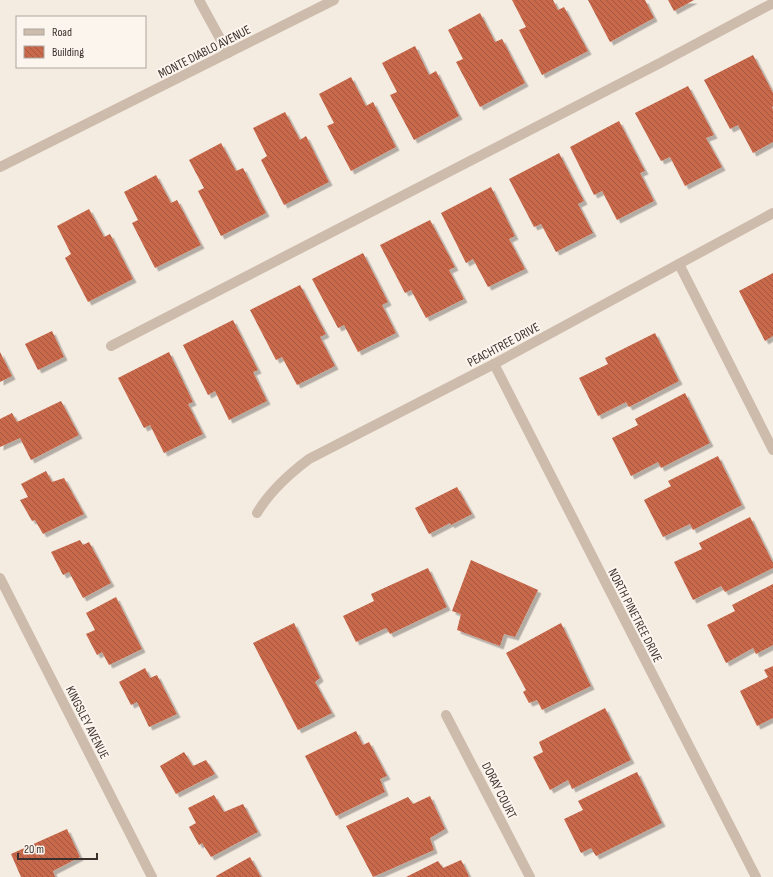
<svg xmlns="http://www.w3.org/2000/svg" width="773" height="877" font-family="'Sofia Sans Condensed',sans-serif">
	<defs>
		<pattern id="building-back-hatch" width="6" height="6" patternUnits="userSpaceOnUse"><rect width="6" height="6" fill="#c8694b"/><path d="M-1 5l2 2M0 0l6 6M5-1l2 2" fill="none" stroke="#a4573f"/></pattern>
		<filter id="shadow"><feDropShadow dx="3.5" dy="3.5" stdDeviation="0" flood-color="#0004"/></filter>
	</defs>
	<rect width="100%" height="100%" fill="#f4ebe1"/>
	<g fill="url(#building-back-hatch)" filter="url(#shadow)">
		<polygon points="512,0 553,0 558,10 564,7 588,51 542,75 519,30 526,27"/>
		<polygon points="588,0 645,0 654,18 610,42"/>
		<polygon points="668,0 694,0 674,11"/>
		<polygon points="480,13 495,42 502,39 525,83 480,107 456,62 463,59 448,30"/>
		<polygon points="415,46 429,75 436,71 459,116 414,140 390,95 397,92 382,63"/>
		<polygon points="753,55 773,93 773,106 772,107 773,110 773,142 753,153 738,125 730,129 704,80"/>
		<polygon points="351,77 366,106 373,102 396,147 351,171 327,126 334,123 319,94"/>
		<polygon points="688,86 714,135 706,138 722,167 685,186 670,157 661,161 635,113"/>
		<polygon points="285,112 300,140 306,136 329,182 284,205 261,160 267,156 253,128"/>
		<polygon points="619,121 645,171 640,173 654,201 617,220 602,191 594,195 570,147"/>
		<polygon points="221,143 236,171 243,168 266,213 221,236 198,191 204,188 189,160"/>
		<polygon points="559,153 584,201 578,204 593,233 556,252 541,224 534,227 509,179"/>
		<polygon points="156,175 171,203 177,200 201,245 155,268 132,223 138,220 124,192"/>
		<polygon points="491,187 515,236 509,239 525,269 488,287 473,259 466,263 441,213"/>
		<polygon points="89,209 104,237 110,234 133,279 88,302 65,258 71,254 57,226"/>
		<polygon points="430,220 455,267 449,270 464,299 426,318 411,290 405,293 380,245"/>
		<polygon points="363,253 388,302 382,305 396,333 358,352 344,325 338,328 312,279"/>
		<polygon points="773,273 773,336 765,341 739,291"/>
		<polygon points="300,285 326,334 320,337 335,366 297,385 282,357 276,360 250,310"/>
		<polygon points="233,320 258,370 253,372 267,401 229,420 215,391 208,395 183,345"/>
		<polygon points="52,331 64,357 38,370 25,344"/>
		<polygon points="655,333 679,381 629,407 626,402 598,416 579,378 608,364 605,358"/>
		<polygon points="0,352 12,376 0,382"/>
		<polygon points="169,352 193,402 188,404 203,434 164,453 150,425 144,428 118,378"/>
		<polygon points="685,393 710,443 661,468 658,462 631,476 612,438 638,425 635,419"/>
		<polygon points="61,401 79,435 31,460 20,438 0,447 0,419 12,413 17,422"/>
		<polygon points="718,456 742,505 693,530 690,524 663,537 644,500 671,486 668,481"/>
		<polygon points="46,471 52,482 64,478 84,514 43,534 35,520 32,521 20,500 28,497 21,484"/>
		<polygon points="457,487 472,514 451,525 450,523 429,534 415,508"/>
		<polygon points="750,517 773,563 773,568 725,592 721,586 693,600 674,562 702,549 699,543"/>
		<polygon points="80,540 83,545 89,542 111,583 83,598 69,572 63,575 51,552"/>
		<polygon points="471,560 538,590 515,637 504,634 500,646 457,630 461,614 452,611"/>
		<polygon points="428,568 447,607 390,634 386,628 356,642 343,616 374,601 371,594"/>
		<polygon points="773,584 773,645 756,654 753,648 726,663 707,625 735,611 732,605"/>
		<polygon points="116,597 142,649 109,665 102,652 97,655 86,634 95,630 86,613"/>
		<polygon points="294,623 320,678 315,682 332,713 298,730 253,643"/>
		<polygon points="561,623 591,686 542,710 537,700 529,703 523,692 526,690 506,653"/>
		<polygon points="773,666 773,718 757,726 740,691 768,677 764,670"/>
		<polygon points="145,668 150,678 157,675 177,714 149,727 137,702 131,705 119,682"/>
		<polygon points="605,708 631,760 572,789 568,780 550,790 533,757 543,752 539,742"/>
		<polygon points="356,731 363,745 369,742 387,776 380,779 385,792 336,816 305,756"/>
		<polygon points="184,752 193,766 206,760 215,774 176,794 160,766"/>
		<polygon points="637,772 662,823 596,856 591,848 581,853 564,819 583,810 578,801"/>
		<polygon points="214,795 224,812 243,804 258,832 211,857 202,843 199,845 189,827 196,823 188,808"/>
		<polygon points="430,796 445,829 430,838 434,850 373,877 346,826 408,797 413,804"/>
		<polygon points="67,829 80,857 53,871 55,877 21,877 11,854"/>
		<polygon points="250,857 261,877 217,877 216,876"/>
		<polygon points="461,860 469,876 468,877 406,877 438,861 443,868"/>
	</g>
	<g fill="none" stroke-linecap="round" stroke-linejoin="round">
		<g stroke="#cdbbac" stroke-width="10">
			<polyline points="199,0 228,53"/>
			<polyline points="679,264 773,450"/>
			<polyline points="111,346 662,62 773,3"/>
		</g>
		<g stroke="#cdbbac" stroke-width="10">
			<polyline points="0,167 334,0"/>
			<polyline points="494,364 756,877"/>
			<path d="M257 513C270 491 289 474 309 459L494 364 773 213"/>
			<polyline points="0,578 152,877"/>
			<polyline points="446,715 530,877"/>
		</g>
	</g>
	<g text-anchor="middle" stroke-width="4" stroke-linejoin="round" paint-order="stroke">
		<g font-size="13" fill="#3b302b" stroke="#fbf5ee">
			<text transform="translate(204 51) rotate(-27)" y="5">MONTE DIABLO AVENUE</text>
			<text transform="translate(503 344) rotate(-28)" y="5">PEACHTREE DRIVE</text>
			<text transform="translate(636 615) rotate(63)" y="5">NORTH PINETREE DRIVE</text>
			<text transform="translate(88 722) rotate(63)" y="5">KINGSLEY AVENUE</text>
			<text transform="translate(500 790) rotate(63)" y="5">DORAY COURT</text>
		</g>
	</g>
	<rect x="16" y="16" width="130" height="52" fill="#fbf5ee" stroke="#aea6a0"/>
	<rect x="24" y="29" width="20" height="6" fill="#cdbbac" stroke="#aea6a0"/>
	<text x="52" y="36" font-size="12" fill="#3b302b">Road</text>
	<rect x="24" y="46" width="20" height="12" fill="url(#building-back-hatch)" stroke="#aea6a0"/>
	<text x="52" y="56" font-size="12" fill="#3b302b">Building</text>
	<path d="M18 853v6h79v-6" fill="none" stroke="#3b302b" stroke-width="2"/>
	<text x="24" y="853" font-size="12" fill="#3b302b" stroke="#fbf5ee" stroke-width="3" paint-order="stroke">20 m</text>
</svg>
